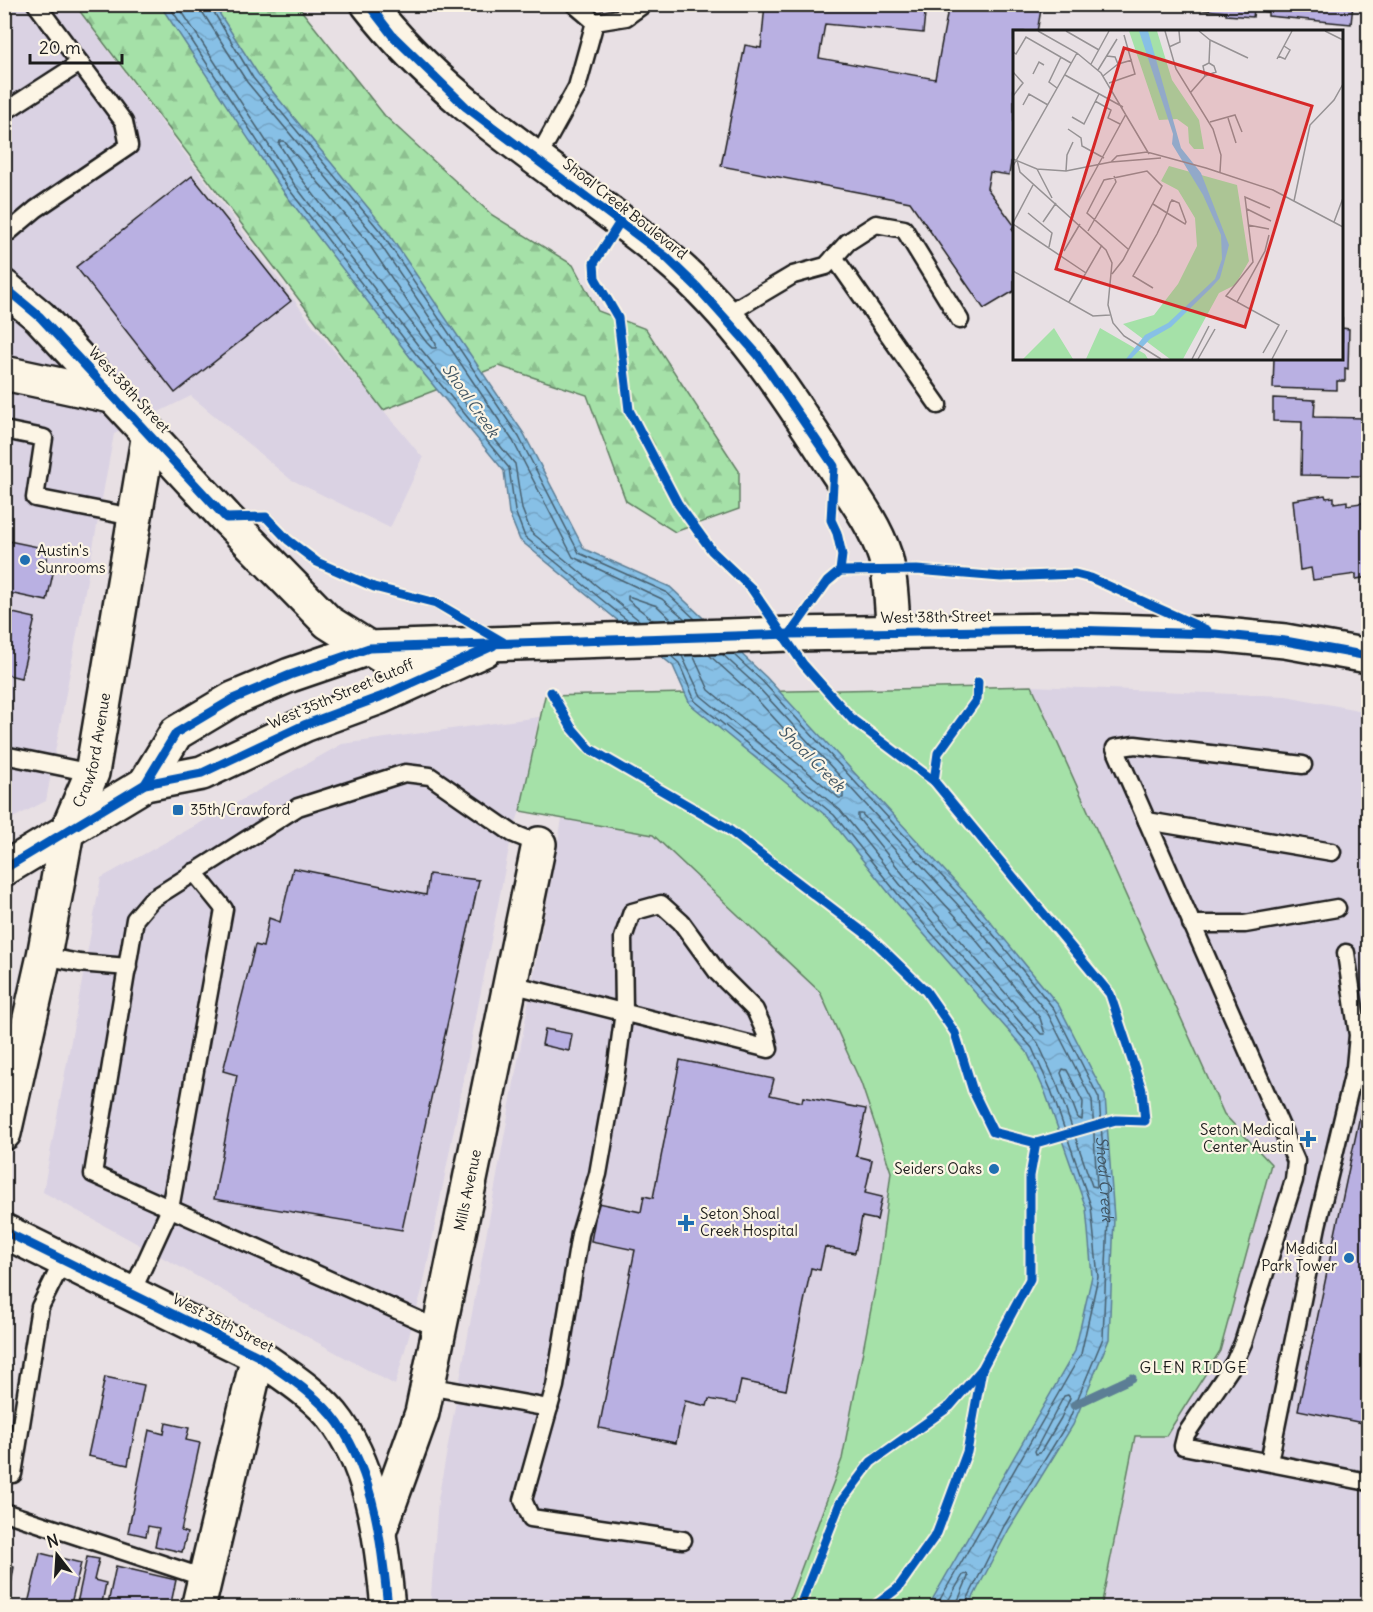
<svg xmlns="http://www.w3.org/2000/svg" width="1373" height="1612" font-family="Delius,sans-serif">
	<defs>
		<pattern id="forest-firs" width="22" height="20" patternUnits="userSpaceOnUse" patternTransform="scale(1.5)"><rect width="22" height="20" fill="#a5e1a8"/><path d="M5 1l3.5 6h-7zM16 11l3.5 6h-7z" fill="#8dc090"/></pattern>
		<pattern id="water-waves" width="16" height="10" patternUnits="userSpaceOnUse" patternTransform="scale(1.5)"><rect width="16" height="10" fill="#87c0e6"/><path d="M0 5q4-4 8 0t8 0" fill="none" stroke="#74a4c5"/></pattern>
	</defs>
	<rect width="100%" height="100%" fill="#e8e0e4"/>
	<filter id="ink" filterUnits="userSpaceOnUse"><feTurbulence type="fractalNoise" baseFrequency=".0167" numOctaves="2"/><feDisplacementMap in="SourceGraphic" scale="12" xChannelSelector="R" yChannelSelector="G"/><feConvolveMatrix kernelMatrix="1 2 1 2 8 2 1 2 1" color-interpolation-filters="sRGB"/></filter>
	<g filter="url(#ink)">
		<g fill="#dad2e3">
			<polygon points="5,5 74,5 312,324 423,458 390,528 290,479 191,396 114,434 46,801 5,822"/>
			<polygon points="1032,686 1286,696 1368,712 1368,1607 1101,1607 1135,1436 1271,1164 1224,1114"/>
			<polygon points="539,717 520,811 512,833 423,1287 395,1385 43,1192 101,878 342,744"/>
			<polygon points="562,819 653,835 820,992 861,1083 891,1172 878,1273 842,1459 787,1607 430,1608 438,1500"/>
		</g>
		<polygon fill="url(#forest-firs)" stroke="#607e62" stroke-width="1.5" points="75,5 297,5 385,116 492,215 573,265 598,311 646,329 739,471 739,509 675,532 626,501 587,395 499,366 383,410"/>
		<polygon fill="#a5e1a8" stroke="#607e62" stroke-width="1.5" points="1032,686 1224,1114 1271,1164 1220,1351 1166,1436 1135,1436 1101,1607 787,1607 842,1459 878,1273 891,1172 861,1083 820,992 653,835 520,811 545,696"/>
		<polygon fill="url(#water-waves)" stroke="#5c7e95" stroke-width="1.5" points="160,5 214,5 258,74 384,227 524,434 584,549 670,587 766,677 979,908 1059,1006 1105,1096 1114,1218 1109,1339 1073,1425 1009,1529 968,1607 928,1607 1075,1351 1092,1276 1086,1208 1045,1092 1027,1052 896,902 830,819 690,704 673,666 520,540 509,513 504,471 410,357 283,191"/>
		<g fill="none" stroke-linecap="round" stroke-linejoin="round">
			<g stroke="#475e6d" stroke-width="1.5">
				<polyline points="168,4 288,188 415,353 509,468 515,511 525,537 628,621"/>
				<polyline points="177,4 294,184 420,348 515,464 522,509 531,532 640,621"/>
				<polyline points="201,4 203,13 247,82 374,235 513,441 573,557 662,599 685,619"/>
				<polyline points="209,4 253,78 380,231 519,437 579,553 666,592 695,619"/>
				<polygon points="280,141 284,141 366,240 436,344 436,348 432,348 427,343 301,178 279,144"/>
				<polyline points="654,621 628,600 628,596 657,606 672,620"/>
				<path id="s1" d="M733 654 762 681 975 912 1054 1009 1099 1098 1108 1218 1103 1338 1068 1422 1004 1526 963 1608"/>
				<polyline points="693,655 709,690 839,798 843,798 843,793 751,693 709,655"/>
				<polyline points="671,656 679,663 695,701 834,815 901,898 1032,1048 1051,1090 1091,1206 1098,1277 1081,1354 935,1608"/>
				<polyline points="682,656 701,696 840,810 907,893 1038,1043 1058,1087 1092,1186 1097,1187 1092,1100 1048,1014 969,917 757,686 722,654"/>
				<polygon points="858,814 862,814 962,923 1040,1018 1045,1034 1041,1034 914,888 858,818"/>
				<polygon points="1063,1069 1067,1070 1083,1102 1082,1120 1078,1118 1061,1073"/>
				<polygon points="1068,1395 1070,1398 1061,1418 1040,1453 1036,1454 1035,1451 1064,1396"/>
				<polyline points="944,1608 963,1575 967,1574 968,1577 955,1608"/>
			</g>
			<polyline stroke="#5c7e95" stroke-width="9" points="1074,1405 1132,1378"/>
		</g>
		<g fill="#b9b0e2" stroke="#1c1c1c" stroke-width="1.5">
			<polygon points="765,4 926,4 923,33 825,24 819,58 935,79 949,4 1042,4 1037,32 1014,32 1014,146 1009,175 990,172 987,188 1014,225 1012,229 1014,232 1014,291 984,309 910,202 721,166 745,45 761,48"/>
			<polygon points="1196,4 1353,4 1351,24 1268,16 1268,12 1254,10 1253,17 1226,15 1226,12 1195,9"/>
			<polygon points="192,176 291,301 175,393 76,267"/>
			<polygon points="1342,317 1342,328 1349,329 1348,369 1345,368 1345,381 1337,381 1337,390 1273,388 1274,358 1342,358"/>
			<polygon points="1273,398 1315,400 1314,417 1365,418 1363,476 1301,475 1302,422 1273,421"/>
			<polygon points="1325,495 1326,498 1334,497 1334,503 1347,501 1347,505 1368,502 1368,577 1356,579 1356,574 1313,580 1311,568 1300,570 1293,500"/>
			<polygon points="4,540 48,549 44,571 53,573 47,601 4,592"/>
			<polygon points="4,611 35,618 21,678 4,674"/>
			<polygon points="293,868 426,895 429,874 479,880 402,1230 214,1199 237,1075 223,1071 255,945 263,947 269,918 280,922"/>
			<polygon points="545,1029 572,1034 569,1051 542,1045"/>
			<polygon points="680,1060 774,1079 770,1095 802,1102 803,1097 866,1109 856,1156 872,1160 865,1193 882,1197 877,1220 862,1217 855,1253 825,1247 820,1270 811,1268 786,1390 741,1381 736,1404 709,1399 707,1406 685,1401 676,1443 599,1428 635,1250 591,1241 598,1203 641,1212 644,1196 653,1198"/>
			<polygon points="1362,1106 1368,1107 1368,1424 1298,1410"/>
			<polygon points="105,1377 144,1385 128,1465 88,1456"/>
			<polygon points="166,1423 189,1428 186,1440 200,1443 181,1531 187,1533 182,1552 155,1546 159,1528 148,1526 146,1536 128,1532 149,1430 164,1434"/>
			<polygon points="40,1553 81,1563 70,1608 27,1608"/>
			<polygon points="87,1557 99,1559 94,1580 106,1583 101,1608 76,1608"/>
			<polygon points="4,1565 14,1567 8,1601 4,1601"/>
			<polygon points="116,1566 176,1580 170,1608 107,1608"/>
		</g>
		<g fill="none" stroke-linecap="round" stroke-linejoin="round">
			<g stroke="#1c1c1c" stroke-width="21">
				<g id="lane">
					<polyline points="595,22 626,17 644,4"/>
					<polyline points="4,112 80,63"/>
					<polyline points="537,159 577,87 595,22 574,4"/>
					<polyline points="4,236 36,209 129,146 124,122 36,4"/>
					<polyline points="834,257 938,405"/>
					<polyline points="724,316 793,275 826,266 848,242 876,224 904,229 960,320"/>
					<polyline points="4,430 44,438 35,498 133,517"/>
					<polyline points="4,755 92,773"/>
					<polyline points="1303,765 1135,745 1115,748 1296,1161 1294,1180 1243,1343 1234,1363 1186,1434 1183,1446 1368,1482"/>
					<polyline points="1147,821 1332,852"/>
					<polyline points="1191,924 1245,924 1337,908"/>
					<polyline points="44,956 79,963 128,967"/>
					<polyline points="511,984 769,1049 765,1032 755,1010 718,973 681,922 661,904 632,912 623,938 624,1011 616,1072 598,1174 580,1234 555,1386 523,1500 531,1518 683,1540"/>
					<polyline points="131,1294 170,1209 224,909 194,872"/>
					<polyline points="439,1329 93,1174 135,919 151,900 298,807 405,773 430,776 512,833 539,844"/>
					<polyline points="427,1386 549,1408"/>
					<polyline points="1269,1462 1317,1226 1355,1067 1358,1035 1346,953"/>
					<polyline points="13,1474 40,1307 63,1261"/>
					<polyline points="4,1512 205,1578"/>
				</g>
			</g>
			<g stroke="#1c1c1c" stroke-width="38">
				<g id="street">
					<polyline points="4,373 116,397"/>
					<path id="s2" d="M4 1133 44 956 67 831 92 773 149 433"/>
					<path id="s3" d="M379 1532 422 1413 539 844"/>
					<polyline points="198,1608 258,1356"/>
				</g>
			</g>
			<g stroke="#1c1c1c" stroke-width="38">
				<g id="secondary">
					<path d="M368 4C450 110 563 172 664 255 735 314 787 393 836 470 854 497 875 525 885 556 892 580 891 608 894 633"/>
					<polyline points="4,287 40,317 226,518 328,622 418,679"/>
					<polyline points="145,784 176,733 233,699 290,675 369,648 790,634 1068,630 1215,634 1285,641 1368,656"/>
					<polyline points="4,869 145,784 202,773 304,725 380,697 484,650"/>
					<path d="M4 1231 258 1356C284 1374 320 1397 338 1423 375 1476 382 1545 388 1608"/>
				</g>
			</g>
			<use href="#lane" stroke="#fcf5e5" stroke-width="16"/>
			<use href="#street" stroke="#fcf5e5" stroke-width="33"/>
			<use href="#secondary" stroke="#fcf5e5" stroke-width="33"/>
			<g stroke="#fcf5e5" stroke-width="13">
				<g id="cycleway">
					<polyline points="368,4 392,35 466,107 665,256 697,287 758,355 834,466 831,520 837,533 842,555 840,571 827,582 790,634"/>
					<polyline points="620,222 594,263 595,278 618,318 629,410 678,504 712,551 751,588 803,664 853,720 934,781 1110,994 1142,1090 1145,1121 1116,1120 1036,1143 1030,1176 1030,1279 982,1369 950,1406 871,1462 840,1503 799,1608"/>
					<polyline points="4,287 40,317 226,518 266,517 288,540 317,562 374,587 436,603 503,642"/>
					<polyline points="840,571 917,570 1001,577 1075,574 1091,578 1207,630"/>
					<polyline points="551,692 571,727 590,749 725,827 870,937 926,991 955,1033 973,1091 993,1132 1036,1143"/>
					<polyline points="934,781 938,753 977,699 978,682"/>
					<polyline points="145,784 176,733 233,699 290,675 369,648 790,634 1068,630 1215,634 1285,641 1368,656"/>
					<polyline points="4,869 145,784 202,773 304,725 380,697 493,646"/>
					<path d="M4 1231 258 1356C284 1374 320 1397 338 1423 375 1476 382 1545 388 1608"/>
					<polyline points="872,1608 898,1588 937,1533 967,1452 982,1369"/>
				</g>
			</g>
			<use href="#cycleway" stroke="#0057b8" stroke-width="9"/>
		</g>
	</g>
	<g fill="#1f6fb2" stroke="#fcf5e5" stroke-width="2">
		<circle cx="25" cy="560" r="6"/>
		<rect x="172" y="804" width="12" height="12" rx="3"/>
		<path d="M1305 1130h6v6h6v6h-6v6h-6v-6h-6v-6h6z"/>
		<circle cx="994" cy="1169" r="6"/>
		<path d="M683 1214h6v6h6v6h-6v6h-6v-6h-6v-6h6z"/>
		<circle cx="1349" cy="1258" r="6"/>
	</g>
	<g text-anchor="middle" stroke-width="4.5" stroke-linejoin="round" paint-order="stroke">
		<g font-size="15" fill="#1c1c1c" stroke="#fcf5e5">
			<text transform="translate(625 209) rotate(38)" y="5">Shoal Creek Boulevard</text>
			<text transform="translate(129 390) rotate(47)" y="5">West 38th Street</text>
			<text transform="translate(936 617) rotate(-1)" y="5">West 38th Street</text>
			<text transform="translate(341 694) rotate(-23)" y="5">West 35th Street Cutoff</text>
			<text dy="5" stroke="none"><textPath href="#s2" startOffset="394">Crawford Avenue</textPath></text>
			<text dy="5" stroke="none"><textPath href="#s3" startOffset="354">Mills Avenue</textPath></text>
			<text transform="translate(223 1323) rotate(27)" y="5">West 35th Street</text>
		</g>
		<g font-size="15" fill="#1c1c1c" stroke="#fcf5e5" text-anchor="start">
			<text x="37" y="556">Austin's<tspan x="37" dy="17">Sunrooms</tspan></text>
			<text x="190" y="815">35th/Crawford</text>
			<text x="1294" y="1135" text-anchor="end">Seton Medical<tspan x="1294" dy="17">Center Austin</tspan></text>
			<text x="982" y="1174" text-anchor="end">Seiders Oaks</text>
			<text x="700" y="1219">Seton Shoal<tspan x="700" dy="17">Creek Hospital</tspan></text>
			<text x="1337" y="1254" text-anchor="end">Medical<tspan x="1337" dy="17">Park Tower</tspan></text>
		</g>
		<g font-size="16" font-style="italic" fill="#415563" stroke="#fcf5e5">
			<text transform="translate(471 400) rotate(55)" y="6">Shoal Creek</text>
			<text transform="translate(812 758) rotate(45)" y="6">Shoal Creek</text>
			<text dy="6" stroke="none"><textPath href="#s1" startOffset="660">Shoal Creek</textPath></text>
		</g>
		<g font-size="16" letter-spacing="1.5" fill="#1c1c1c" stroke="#fcf5e5">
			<text x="1194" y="1373">GLEN RIDGE</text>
		</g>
	</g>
	<g transform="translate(1013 30)">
		<rect width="330" height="330" fill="#e8e0e4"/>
		<path d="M116 1H144L159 50 186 90 191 119H181L176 113 175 97 164 89 146 90ZM41 298 60 329H10Z" fill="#a5e1a8"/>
		<path d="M156 136 224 155 236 231 222 255 206 263 170 329H157L110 294 141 285 165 254 184 216 182 188 165 160 148 151ZM87 298 132 324 135 329H73Z" fill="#a5e1a8"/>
		<path d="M126 1H135L168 118 188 143 216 215 207 248 198 258 158 297 137 309 118 329H113L132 305 155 293 202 249 209 229 208 205 190 165 159 114 160 104Z" fill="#87c0e6"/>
		<path fill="none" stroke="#969294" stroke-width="1.5" d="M25 1 64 23 88 43 136 124M53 1 86 20M152 1 163 39 200 99 208 125 207 142M312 1 330 10M197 10 235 28M156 17 167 12 166 1M0 22 3 24 13 7 58 33M94 26 102 27 105 34 119 30M265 26 272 29 277 20 271 16M264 29 279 1M78 34 96 1M85 40 104 9M0 42 10 53 0 66M20 44 26 32 31 35M52 45 110 77M90 46 105 34M192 46 203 42 201 36 196 33M96 53 122 44 111 5M44 58 36 52 48 27M178 62 192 46 190 36 196 33 197 10 186 1M82 71 98 80 95 88 107 94M10 75 16 64 35 75M59 87 71 94 86 64M215 88 223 113M197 92 222 85 229 102M55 99 68 108 69 116 91 128M0 129 24 139 53 141 98 132 148 128M4 130 7 142 93 220 99 233 95 275 100 293 111 306 148 329M98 132 104 126 134 122 193 138 260 160 330 197M0 136 64 23M24 139 39 168M53 141 54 125 60 112M281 171 297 95 321 70 330 54M140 174 154 183 172 194 173 192 166 173 159 170 157 173 154 183 144 204 120 246 140 258M234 179 258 191M15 183 39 203 36 217M58 185 113 84M30 192 43 173M321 192 330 168M0 193 20 155M0 194 73 243M235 195 256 199M75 201 103 152 101 146M51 221 67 194M0 241 80 286 97 285M99 244 110 230 149 156 134 141 91 150 74 183 115 219M56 272 89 215M224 272 252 221 256 205M250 323 266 295 213 266 240 232 232 167 257 178M179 329 196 296M185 329 202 299M259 329 274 300"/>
		<path fill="#d62828" fill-opacity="0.15" stroke="#d62828" stroke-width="3" d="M111 18 299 76 232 297 43 239Z"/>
		<rect width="330" height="330" fill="none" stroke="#1c1c1c" stroke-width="3"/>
	</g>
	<rect width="1373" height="1612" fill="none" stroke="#fcf5e5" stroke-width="24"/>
	<rect x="12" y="12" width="1349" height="1588" fill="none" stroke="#1c1c1c" stroke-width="2" filter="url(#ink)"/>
	<g transform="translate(57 1555) rotate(343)" stroke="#fcf5e5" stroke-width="4.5" paint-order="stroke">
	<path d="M0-4.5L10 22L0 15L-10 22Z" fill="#1c1c1c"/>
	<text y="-9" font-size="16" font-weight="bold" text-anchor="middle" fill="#1c1c1c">N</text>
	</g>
	<path d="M30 54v9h92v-9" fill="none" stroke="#1c1c1c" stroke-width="3"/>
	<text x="39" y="54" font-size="18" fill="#1c1c1c" stroke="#fcf5e5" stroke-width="4.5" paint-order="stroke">20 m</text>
</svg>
